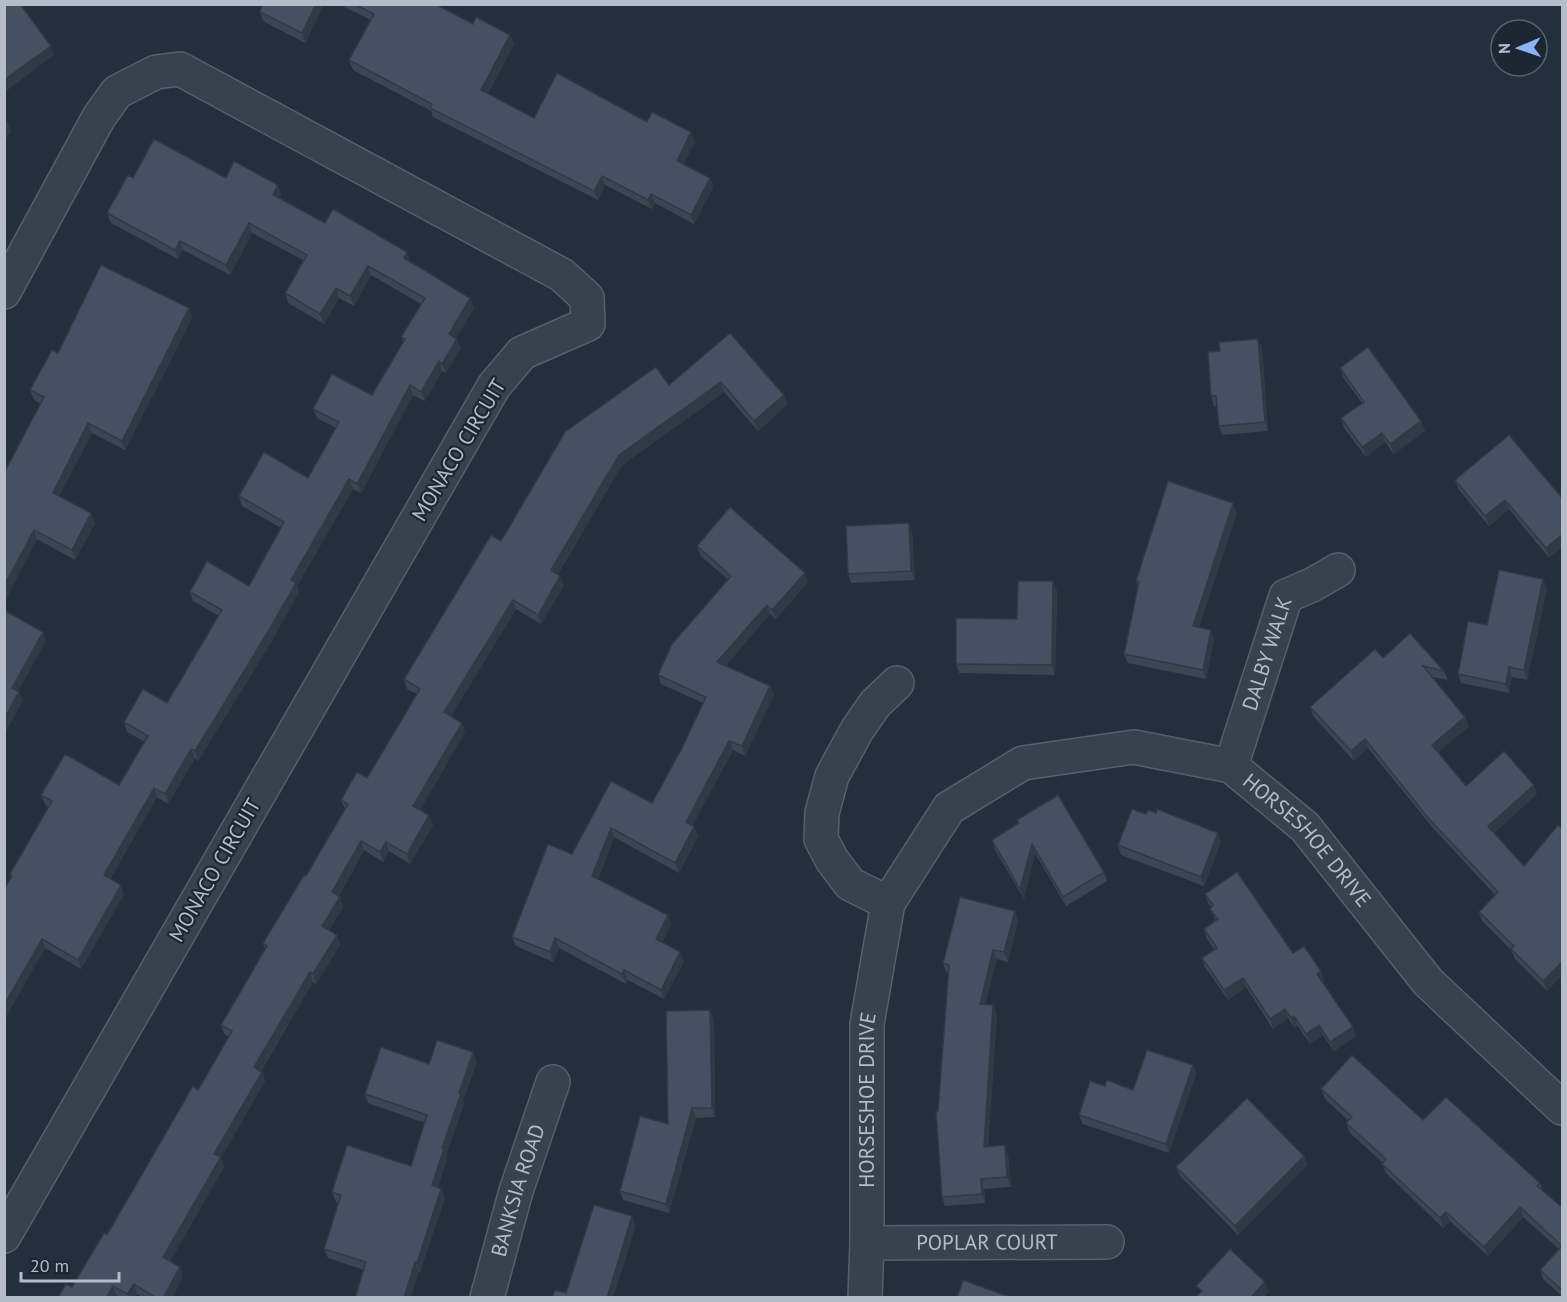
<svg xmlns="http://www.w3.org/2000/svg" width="1567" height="1302" font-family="'PT Sans',sans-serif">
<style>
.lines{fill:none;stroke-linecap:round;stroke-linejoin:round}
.minor-casing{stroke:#565f6c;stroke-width:36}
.minor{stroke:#38414e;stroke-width:33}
.wall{fill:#3b4654}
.shaded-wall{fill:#303945}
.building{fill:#455162;stroke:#303945;stroke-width:1.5}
.labels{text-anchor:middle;stroke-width:4.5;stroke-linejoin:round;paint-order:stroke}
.street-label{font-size:21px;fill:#b4bcc9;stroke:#1d2633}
</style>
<rect width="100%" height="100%" fill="#242f3e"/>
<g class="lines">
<defs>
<g id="minor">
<path d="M4,292l95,-175 18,-25 39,-20 24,-3 382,206 25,23 1,26 -66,29 -28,33 -490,850"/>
<path id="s1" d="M1231,766l55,-170 26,-11 26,-15"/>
<path d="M888,903l-38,-19 -18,-24 -11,-21 1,-26 10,-37 25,-46 18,-26 22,-21"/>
<path id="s2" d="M867,1243l240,-1"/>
<path id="s3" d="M487,1298l29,-107 37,-109"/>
<path id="s4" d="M865,1298l2,-55v-219l21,-121 61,-95 74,-45 111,-16 97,19 74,61 123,155 134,126"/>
</g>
</defs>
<!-- minor casing -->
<use href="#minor" class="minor-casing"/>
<!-- minor -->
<use href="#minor" class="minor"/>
</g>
<!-- wall -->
<g class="wall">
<path d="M324,4l-19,39 -42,-22 -3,-9z"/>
<path d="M338,4h97l38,20 37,11 4,9 -26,50 46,24 113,4 48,20 -12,22 27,14 3,9 -19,37 -39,-21 -3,6 -47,-24 -7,15 -165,-83 -2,-6 -78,-41 -4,-10 22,-40z"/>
<path d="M133,178h93l55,16 -2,4 46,25 82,29 3,10 64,46 -18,30 5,10 -15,25 -4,-2 -17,30 -12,-6 -52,98 -8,-4 -56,97 2,6 -29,52 -72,117 -3,-3 -27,46 -11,-7 -47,82 14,15 -43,75 -36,-21 -41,72v-131l7,-11 -1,-4 39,-67 -4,-3 -4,-9 78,-10 26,-43 -18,-10 -3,-10 43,-19 52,-87 -26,-15 -3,-9 59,-6 32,-58 -39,-22 -3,-10 69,-18 28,-50 -19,-10 -4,-9 59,-14 31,-52 -2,-6 20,-33 -50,-29 -17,31 -15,-8 -15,26 -36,-21 -3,-10 18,-33 -51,-27 -22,42 -47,-25 -5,9 -67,-36 -4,-10z"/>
<path d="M192,318l-67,132 -33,-17 -33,63 36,27 -20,37 -38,-21 -33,63 37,-198 -7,-4 -4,-10 28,-37z"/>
<path d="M730,333l58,71 -30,27 -34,-39 -102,73 -64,109 6,11 -23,39 -25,-15 -65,107 11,7 3,9 -45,78 13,15 -23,39 -21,-13 -6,11 -19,-12 -25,46 4,11 -14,23 8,5 3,10 -24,39 -3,-2 -52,89 1,1 3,9 -44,77 3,9 -54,94 13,16 -11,21h-29l-6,-4 -2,4h-15l-3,-2 -1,2h-58l14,-11 126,-197 31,-53 -5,-3 -3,-9 44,-76 -2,-6 43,-67 39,-66 -4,-10 26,-22 50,-84 -10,-5 -3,-10 97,-138 168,-156z"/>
<path d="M1258,339l4,10 6,82 -46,4 -3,-9 -2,-20h-3l-3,-10 9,-45z"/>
<path d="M1340,368l81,53 4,10 -31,23 -9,-12 -19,15 -22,-29 -3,-10 21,-15 -19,-26z"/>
<path d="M1455,480l108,19 -14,59 -40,-49 -20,17 -30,-36z"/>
<path d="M1237,513l-38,114 15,12 -8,40 -78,-16 -4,-9 14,-67 -2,-6z"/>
<path d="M912,532l3,48 -64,3 -3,-9z"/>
<path d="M697,546l111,36 -32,37 -6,-5 -44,51 44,21 4,9 -29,61 -12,-6 -41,76 2,1 4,9 -19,37 -65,-36 -16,42 73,46 -9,17 22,19 -20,38 -36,-19 -2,4 -67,-36 -6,14 -37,-16 -4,-9 60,-83 39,-73 41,22 30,-55 21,-45 -42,-19 -3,-9 69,-96 -27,-24z"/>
<path d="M1543,579l4,10 -20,91 -15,-3 -3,16 -48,-10 -3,-9 29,-49z"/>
<path d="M1057,591l-2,84 -96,-2 -3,-9z"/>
<path d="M1383,658l61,13 4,9 -16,-3 33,40 4,9 -31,26 28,34 71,8 -43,39 30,33 39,-37v145l-16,17 -32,-32 -4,-9 -29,-29 -3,-9 16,-17 -62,-67 -65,-80 -14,13 -41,-45 -3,-9z"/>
<path d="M1146,814l75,28 -17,44 -83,-31 -3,-10z"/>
<path d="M1017,820l87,52 3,9 -41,25 -31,-53 -11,46 -29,-49 -3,-10 27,-16z"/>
<path d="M1205,894l116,77 3,10 -1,1 33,54 -22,15 -11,-16 -13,9 -13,-19 -2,3 -7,-10 -15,11 -27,-42 -18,13 -23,-33 -3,-9 12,-9 -7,-10 -3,-10 12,-8 -6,-12 1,-2 -3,-4z"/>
<path d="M1018,920l-10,42 -11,-3 -12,45 8,1 4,9 -9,133 20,8 3,32 -27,2 1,14 -40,3 -3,-9 -4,-86 11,-138 -3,-1 -3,-9z"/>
<path d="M710,1010l4,10 1,97 -19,1 -27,95 -46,-13 -3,-9 48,-67z"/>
<path d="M477,1062l-14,38 1,3 -18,52 1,3 -9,29 3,2 4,9 -25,74 -56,-2 -36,-12 -4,-9 15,-46 -3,-1 -4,-10 79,-26 14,-43 -57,-20 -3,-9 64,-30z"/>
<path d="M1193,1065l3,9 -27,79 -86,-29 -4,-9 26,-29 28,4z"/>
<path d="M1321,1089l102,31 117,63 3,8 20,17v89l-20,-18 -3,-9 19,-21 -36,-32 -35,39 -38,-35 -7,7 -57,-55 -4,-9 1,-1 -33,-30 -4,-10 3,-2 -24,-22z"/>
<path d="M1304,1156l3,9 -69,70 -58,-59 -4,-9z"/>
</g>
<!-- shaded-wall -->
<g class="shaded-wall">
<path d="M18,4h10l-8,6z"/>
<path d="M316,4h8l-19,39 -3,-10z"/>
<path d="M510,35l4,9 -29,56 -4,-10z"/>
<path d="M51,46l3,9 -49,37 -1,-12z"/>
<path d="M7,121l4,10 -7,11v-16z"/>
<path d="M691,132l4,10 -15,28 -3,-9z"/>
<path d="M602,176l3,9 -7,15 -4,-9z"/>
<path d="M710,178l3,9 -19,37 -3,-9z"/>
<path d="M278,185l3,9 -5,10 -3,-9z"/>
<path d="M651,194l4,9 -3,6 -4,-9z"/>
<path d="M249,223l3,10 -22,42 -4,-10z"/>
<path d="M180,241l3,9 -5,9 -3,-9z"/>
<path d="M407,252l3,10 -3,6 -3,-10z"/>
<path d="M368,266l3,9 -17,31 -4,-10z"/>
<path d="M336,288l3,10 -15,26 -4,-10z"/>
<path d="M470,298l4,10 -21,35 -4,-9z"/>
<path d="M189,308l3,10 -67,132 -3,-9z"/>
<path d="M457,339l4,9 -15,25 -4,-9z"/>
<path d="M1258,339l4,10 6,82 -3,-9z"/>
<path d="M439,361l3,10 -17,30 -4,-9z"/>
<path d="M721,382l3,10 -102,73 -68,115 -3,-10 68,-115z"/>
<path d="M410,385l3,10 -52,98 -4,-9z"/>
<path d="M784,395l4,9 -30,27 -4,-10z"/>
<path d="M1421,421l4,10 -31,23 -4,-10z"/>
<path d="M88,423l4,10 -36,69 -3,-9z"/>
<path d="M1382,433l3,9 -19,15 -4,-10z"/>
<path d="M349,479l4,10 -56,97 2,6 -29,52 -72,117 -3,-10z"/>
<path d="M1505,500l4,9 -20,17 -4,-10z"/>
<path d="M1233,503l4,10 -41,123 -3,-10z"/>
<path d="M91,513l4,10 -20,37 -3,-10z"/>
<path d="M909,523l3,9 3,48 -4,-9z"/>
<path d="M34,530l3,9 -33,64v-17z"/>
<path d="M1563,534v13l-14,11 -3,-10z"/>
<path d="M805,573l3,9 -32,37 -4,-9z"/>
<path d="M560,576l4,9 -23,39 -3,-9z"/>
<path d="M1543,579l4,10 -20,91 -3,-10z"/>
<path d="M1053,581l4,10 -2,84 -3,-10z"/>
<path d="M513,600l3,9 -69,113 -3,-10z"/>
<path d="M767,605l3,9 -49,57 -4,-9z"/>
<path d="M1211,630l3,9 -8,40 -3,-9z"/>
<path d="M43,632l3,9 -31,56 -3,-9z"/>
<path d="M1509,667l3,10 -3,16 -3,-9z"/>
<path d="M770,686l4,9 -29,61 -3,-10z"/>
<path d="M19,692l4,9 -19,34v-16z"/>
<path d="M1465,717l4,9 -34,29 -3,-10z"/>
<path d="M462,723l3,9 -48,83 -4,-9z"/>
<path d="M1365,739l3,9 -14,13 -3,-10z"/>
<path d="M729,741l4,9 -44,81 -3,-9z"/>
<path d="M191,749l4,9 -27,46 -3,-10z"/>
<path d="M1534,785l3,9 -46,42 -3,-10z"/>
<path d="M154,788l3,9 -50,88 -3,-10z"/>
<path d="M429,815l4,10 -23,39 -3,-10z"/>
<path d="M694,827l4,9 -19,37 -4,-10z"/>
<path d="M611,828l3,9 -19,48 -3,-9z"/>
<path d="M1218,833l3,9 -17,44 -3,-9z"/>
<path d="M361,841l3,9 -28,52 -4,-10z"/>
<path d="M386,842l3,9 -6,11 -3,-10z"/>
<path d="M1032,844l3,9 -11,46 -4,-10z"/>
<path d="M121,885l3,9 -43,75 -3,-9z"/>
<path d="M340,897l3,10 -17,29 -4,-10z"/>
<path d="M1015,911l3,9 -10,42 -4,-10z"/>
<path d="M668,915l3,10 -12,23 -3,-9z"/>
<path d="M337,935l3,10 -24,39 -3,-10z"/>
<path d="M555,938l4,10 -6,14 -3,-10z"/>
<path d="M42,939l3,9 -41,72v-15z"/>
<path d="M993,950l4,9 -14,54 -3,-9z"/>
<path d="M680,952l4,9 -20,38 -3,-9z"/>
<path d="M1563,961v13l-16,17 -4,-10z"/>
<path d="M624,970l4,10 -2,4 -4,-10z"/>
<path d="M1321,971l3,10 -3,2 -4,-9z"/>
<path d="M310,972l3,10 -56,94 -3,-9z"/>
<path d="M1243,978l3,9 -18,13 -4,-10z"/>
<path d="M993,1005l4,9 -10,142 -3,-9z"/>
<path d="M1285,1009l3,9 -15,11 -3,-10z"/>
<path d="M710,1010l4,10 1,97 -3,-9z"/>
<path d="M1294,1016l3,9 -2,3 -4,-10z"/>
<path d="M1319,1025l4,10 -13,9 -4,-10z"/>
<path d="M1353,1027l3,9 -22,15 -4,-9z"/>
<path d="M473,1052l4,10 -14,38 1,3 -18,52 1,3 -11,37 -4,-10 10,-37 17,-55z"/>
<path d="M1193,1065l3,9 -27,79 -3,-9z"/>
<path d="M262,1072l3,9 -44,77 3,9 -57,100 -4,-10 51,-103z"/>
<path d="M692,1108l4,10 -27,95 -3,-9z"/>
<path d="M1005,1145l3,10 3,32 -4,-10z"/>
<path d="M1304,1156l3,9 -69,70 -3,-9z"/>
<path d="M981,1179l3,10 1,14 -3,-9z"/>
<path d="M441,1189l4,9 -25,74 -3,-9z"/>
<path d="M1520,1207l3,10 -35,39 -4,-9z"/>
<path d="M1446,1212l4,9 -7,7 -3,-10z"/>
<path d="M632,1216l4,10 -23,72h-6z"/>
<path d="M415,1262l4,10 -8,26h-7z"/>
<path d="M180,1267l3,10 -11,21h-9z"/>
<path d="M1265,1282l4,10 -6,6h-13z"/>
<path d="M134,1284l3,10 -2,4h-6l-2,-4z"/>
<path d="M113,1286l4,10 -1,2h-10z"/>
</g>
<!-- building -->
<g class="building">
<path d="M4,4h16l31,42 -47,34z"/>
<path d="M263,4h53l-14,29 -42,-21z"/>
<path d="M354,4h81l38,20 3,-7 34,18 -29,55 53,28 23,-45 90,49 5,-10 39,20 -14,29 33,17 -19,37 -40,-21 -3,6 -46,-24 -8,15 -164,-83 2,-4 -83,-44 25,-46z"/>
<path d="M154,139l72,39 8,-17 44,24 -5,10 52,28 8,-14 74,43 -3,6 66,40 -21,36 8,5 -15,25 -3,-3 -18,31 -11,-7 -53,99 -8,-5 -58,101 5,3 -30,52 -71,116 -4,-2 -26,45 -11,-6 -50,87 17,10 -43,75 -36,-21 -38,66v-116l8,-13 -2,-2 42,-73 -11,-6 24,-41 54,31 29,-49 -24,-14 19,-33 24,14 55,-93 -32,-18 17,-31 42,25 35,-64 -45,-26 25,-44 44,26 31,-56 -26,-13 19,-35 40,21 33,-56 -4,-2 24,-39 -57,-32 -18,30 -14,-8 -16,26 -35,-21 22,-38 -58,-32 -23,42 -46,-24 -5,9 -68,-37 21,-38 5,3z"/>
<path d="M101,265l88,43 -67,133 -34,-18 -35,70 38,20 -19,37 -38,-20 -30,56v-113l40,-76 -14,-7 22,-40 6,3z"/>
<path d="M730,333l54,62 -30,26 -33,-39 -102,73 -68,115 9,6 -22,39 -25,-15 -69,112 18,11 -49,83 16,9 -22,39 -21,-12 -6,10 -19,-11 -29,51 8,5 -18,29 15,9 -24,39 -3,-2 -56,95 8,5 -48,82 7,3 -58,100 17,10 -17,31h-7l-22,-14 -7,10 -14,-8 -7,12h-48l8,-14 6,3 32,-54 3,2 86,-149 5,4 34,-59 -11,-6 46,-79 -4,-3 41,-68 2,1 42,-72 -7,-4 16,-28 10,6 53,-89 -16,-10 87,-144 10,6 64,-109 91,-65 13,18z"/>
<path d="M1258,339l7,83 -46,4 -3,-30h-5l-3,-44 12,-1 -1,-9z"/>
<path d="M1368,347l53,74 -31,23 -8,-11 -20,14 -21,-29 23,-16 -24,-34z"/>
<path d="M1509,435l54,64v35l-17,14 -41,-48 -20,16 -30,-36z"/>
<path d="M1168,481l65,22 -40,123 18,4 -8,40 -79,-16 15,-72 -3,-1z"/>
<path d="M730,507l75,66 -33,37 -5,-5 -50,57 53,24 -28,60 -13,-5 -43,81 8,5 -19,36 -64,-35 -19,48 76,39 -12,24 24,13 -19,38 -37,-20 -2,4 -67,-36 -5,14 -38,-15 36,-93 24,10 39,-73 41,22 30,-55 24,-51 -48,-22 14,-31 59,-68 -34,-30z"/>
<path d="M909,523l2,48 -63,3 -2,-48z"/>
<path d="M1499,570l44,9 -19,91 -15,-3 -3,17 -48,-10 10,-53 19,4z"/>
<path d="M1018,581h35l-1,84 -96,-1v-46l61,1z"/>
<path d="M4,610l39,22 -31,56 7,4 -15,27z"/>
<path d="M1410,633l34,38 -21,-5 42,51 -33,28 34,41 38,-35 30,34 -46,41 36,40 34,-41 5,4v132l-20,20 -32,-32 3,-3 -35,-34 19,-20 -69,-73 -64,-80 -14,12 -41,-44 65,-58 8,9z"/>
<path d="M1058,795l46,77 -41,25 -31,-53 -12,45 -28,-49 27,-17 -2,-3z"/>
<path d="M1132,809l14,5 2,-4 8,3 1,-4 61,24 -17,44 -83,-32z"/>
<path d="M1237,872l56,81 11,-7 17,25 -4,3 36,53 -23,15 -11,-17 -13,9 -12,-18 -3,2 -6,-9 -15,10 -27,-41 -19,12 -22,-32 15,-10 -13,-19 14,-10 -8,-10 3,-4 -8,-11z"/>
<path d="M960,897l55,14 -11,41 -11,-2 -13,54 13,1 -9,142 21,-2 2,32 -26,2 1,15 -40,3 -6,-86h2l11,-146 -6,-2z"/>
<path d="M710,1010l2,98h-20l-26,96 -46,-13 20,-75 28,8 -2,-113z"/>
<path d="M437,1040l36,12 -14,41h2l-19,55 2,1 -12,36 9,4 -24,74 -2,-1 -11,36h-49l11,-36 -42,-13 17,-54 -9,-3 15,-47 64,21 16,-51 -62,-21 16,-47 48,17z"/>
<path d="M1147,1050l46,15 -27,79 -87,-29 11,-34 15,5 2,-6 26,10z"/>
<path d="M1352,1055l71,65 23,-23 94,86 -3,3 26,22v83l-23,-21 22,-24 -42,-39 -36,40 -38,-35 -6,6 -58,-54 4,-5 -40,-36 6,-6 -31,-28z"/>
<path d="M1247,1098l57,58 -69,70 -59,-59z"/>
<path d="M594,1205l38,11 -25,82h-55l3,-8 11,3z"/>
<path d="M1230,1249l35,33 -15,16h-55l7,-7 -6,-5z"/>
<path d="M963,1280l50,18h-56z"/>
</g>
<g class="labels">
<!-- street labels -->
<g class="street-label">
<text transform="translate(459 450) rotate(-59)" y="7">MONACO CIRCUIT</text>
<text dy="7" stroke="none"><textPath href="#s1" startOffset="118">DALBY WALK</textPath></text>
<text dy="7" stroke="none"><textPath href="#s4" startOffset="914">HORSESHOE DRIVE</textPath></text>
<text transform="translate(215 870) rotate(-60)" y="7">MONACO CIRCUIT</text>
<text dy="7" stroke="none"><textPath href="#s4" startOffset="198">HORSESHOE DRIVE</textPath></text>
<text dy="7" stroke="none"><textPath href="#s3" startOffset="112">BANKSIA ROAD</textPath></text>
<text dy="7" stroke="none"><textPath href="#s2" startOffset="120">POPLAR COURT</textPath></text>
</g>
</g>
<!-- border -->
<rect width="1567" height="1302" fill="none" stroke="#b4bcc9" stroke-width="12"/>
<!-- north arrow -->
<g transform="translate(1519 48) rotate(268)"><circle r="28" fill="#1d2633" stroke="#59626f" stroke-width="1.5"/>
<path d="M0-4.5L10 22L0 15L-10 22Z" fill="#8ab4f8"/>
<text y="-9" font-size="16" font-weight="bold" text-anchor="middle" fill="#b4bcc9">N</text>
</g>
<!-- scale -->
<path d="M21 1272v9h98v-9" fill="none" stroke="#b4bcc9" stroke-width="3"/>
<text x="30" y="1272" font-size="18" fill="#b4bcc9" stroke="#1d2633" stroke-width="4.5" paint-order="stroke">20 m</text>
</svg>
